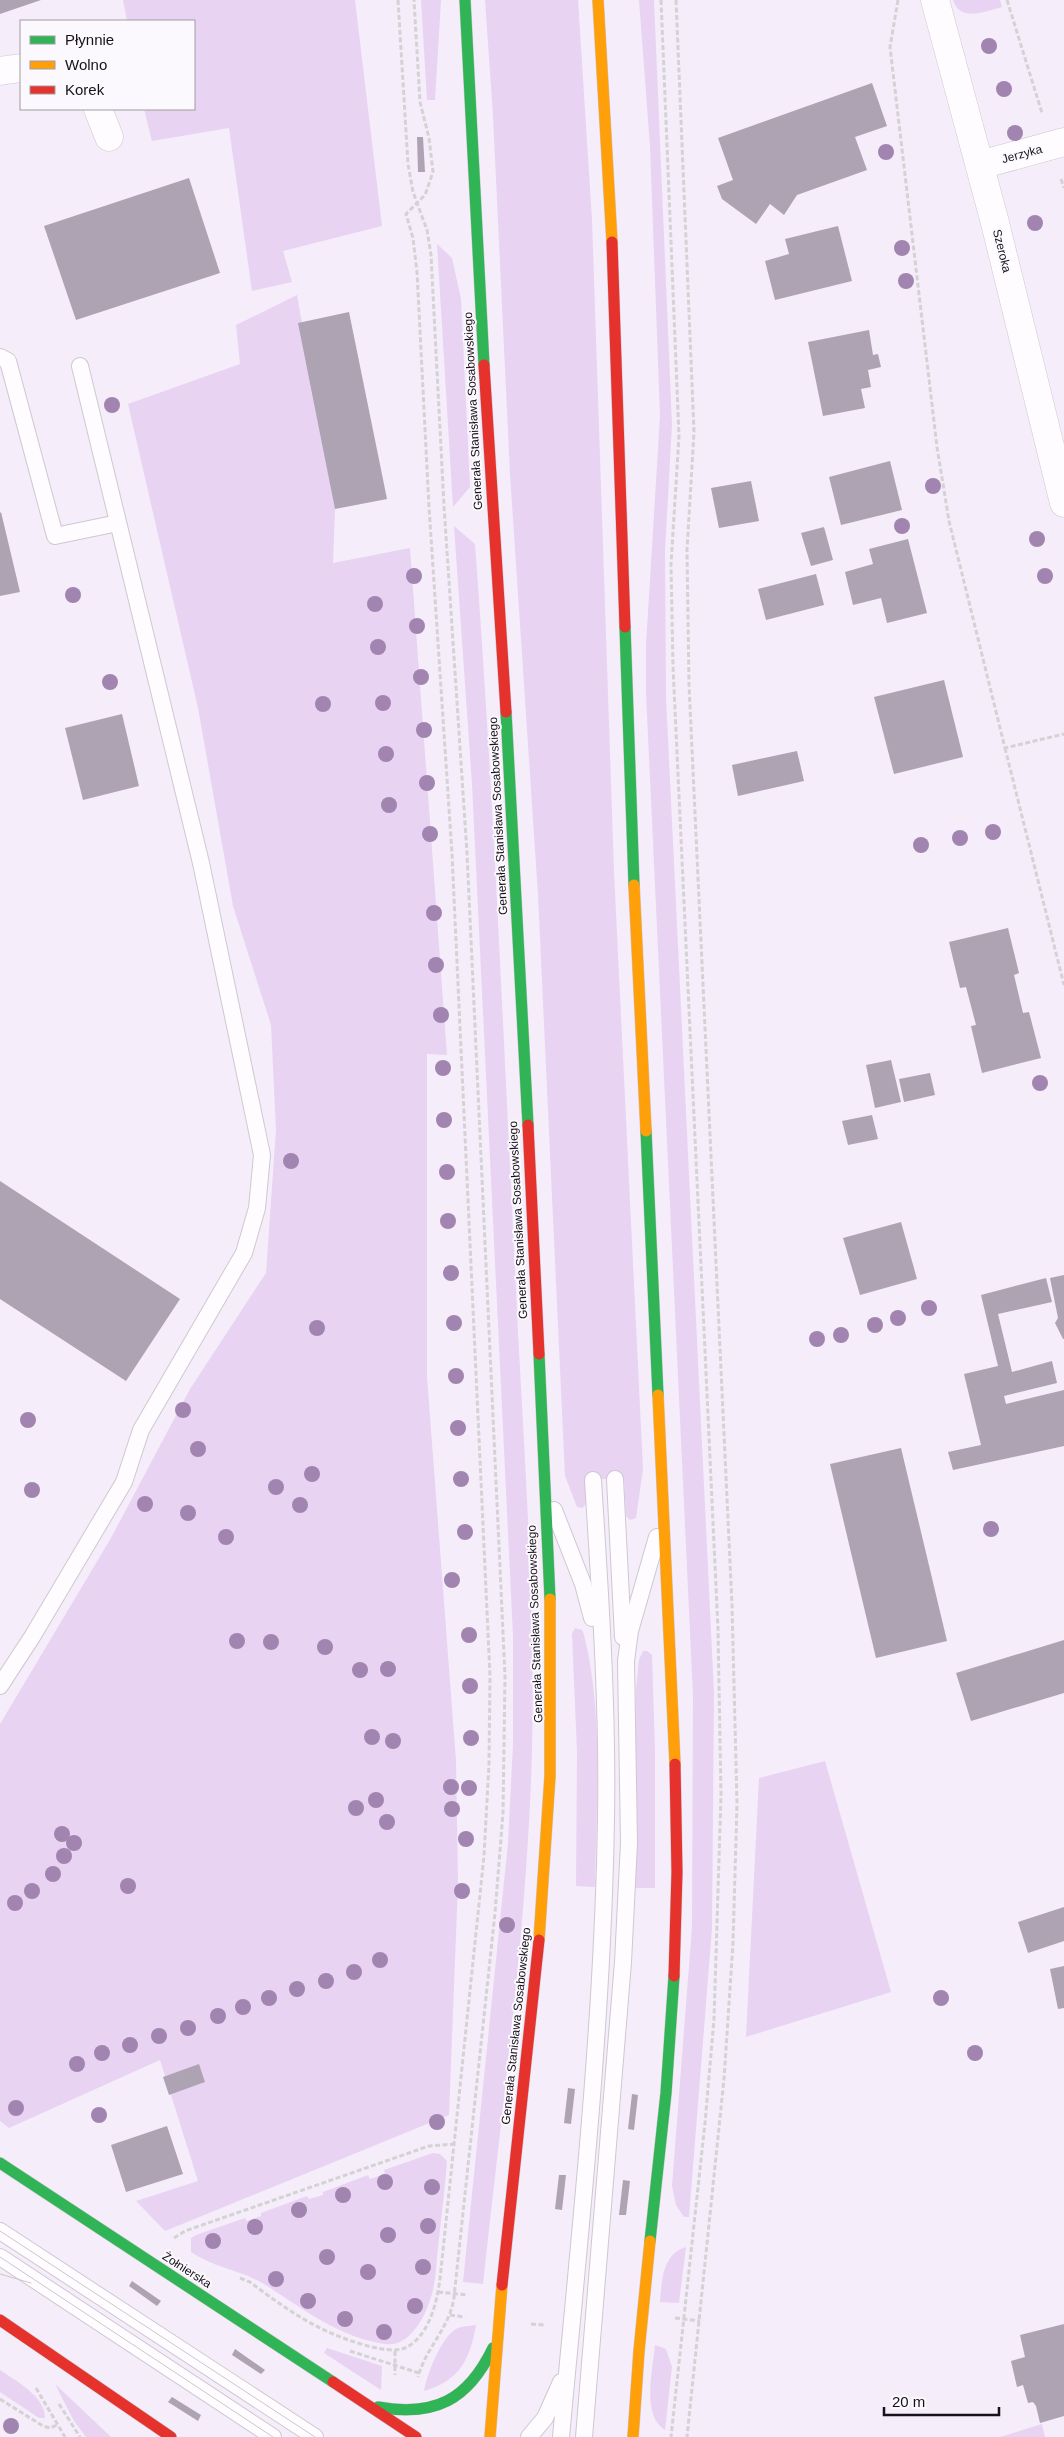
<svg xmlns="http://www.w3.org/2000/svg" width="1064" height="2437" font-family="Helvetica,sans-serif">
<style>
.green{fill:#e8d3f3}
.building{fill:#ada3b3}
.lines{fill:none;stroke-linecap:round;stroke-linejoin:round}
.lane-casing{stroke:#cec8d1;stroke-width:18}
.street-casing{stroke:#cec8d1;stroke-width:29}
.fast-casing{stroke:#cec8d1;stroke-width:12}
.slow-casing{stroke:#cec8d1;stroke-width:12}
.jam-casing{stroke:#cec8d1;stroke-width:12}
.path{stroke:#d5d2d6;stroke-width:3;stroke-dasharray:5 2.5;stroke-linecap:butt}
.lane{stroke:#fefcfe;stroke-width:16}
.street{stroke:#fefcfe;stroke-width:28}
.fast{stroke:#30b455;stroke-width:11}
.slow{stroke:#ff9f0a;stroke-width:11}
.jam{stroke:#e5322d;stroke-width:11}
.tram{stroke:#cac8ca;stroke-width:1}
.tree{fill:#a184af}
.labels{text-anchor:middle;stroke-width:4;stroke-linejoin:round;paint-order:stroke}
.street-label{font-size:12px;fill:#171119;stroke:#fcf9fe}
</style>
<rect width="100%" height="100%" fill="#f5edf9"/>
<!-- green -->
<g class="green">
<path d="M123,0h232l27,226 -99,25 9,31 -40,9 -23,-163 -77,13 -8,-32h50v-88h-67z"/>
<path d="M421,0h20l-6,100h-8z"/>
<path d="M485,0h93l14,220 22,652 29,597 -7,49 -6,2 -4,-4 -2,-38 -39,2 1,23 -3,5 -6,-1 -12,-31 -27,-581 -28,-421 -17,-358z"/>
<path d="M639,0h15l18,425 -7,126 1,146 48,996 -2,235 -23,289h-5l-8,-12 -4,-19 20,-259 1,-231 -47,-1003v-48l14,-229 -10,-270z"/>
<path d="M953,0h47l2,7c-16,4 -42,16 -49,-7z"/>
<path d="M437,244l15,14 9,41 9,188 -17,20z"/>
<path d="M297,295l38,214 -2,54 77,-15 37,507 -20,-1v323l29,384 2,122 -9,232 -284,116 -29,-30 62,-20 -38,-121 -151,68 -9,-7v-397l111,-186 79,-149 76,-116 10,-143 -5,-105 -38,-119 -35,-198 -70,-304 112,-40 -4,-39z"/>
<path d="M454,526l21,18c18,242 28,484 40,726 7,160 21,321 17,482 -5,177 -30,355 -49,532l-20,-2 45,-439 5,-98v-109l-41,-852z"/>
<path d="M575,1628l7,2 2,5c20,79 12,171 11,252l-19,-1 1,-134 -5,-118z"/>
<path d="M643,1651h4l5,4 3,96v137h-20l1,-199 3,-29z"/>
<path d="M825,1761l66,231 -145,45 13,-259z"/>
<path d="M433,2153l7,1 7,7c-2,29 -6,58 -9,87 -2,17 -2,36 -8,52 -6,19 -22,48 -45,44 -47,-7 -83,-36 -121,-60 -23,-14 -50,-16 -73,-32v-14l5,-3 49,-17 2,3 14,-5v-3l46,-17 2,3 14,-4v-3l45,-17 2,4 15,-5 -1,-4z"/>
<path d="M686,2247l-7,56 -19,-1c2,-21 2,-48 26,-55z"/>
<path d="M476,2325c-6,35 -17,56 -52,66 3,-17 17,-53 32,-62 5,-3 14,-3 20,-4z"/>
<path d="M655,2345l11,4 6,18 -7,63c-24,-15 -12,-61 -10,-85z"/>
<path d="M327,2348l55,18 -1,24 -57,-37z"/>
<path d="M0,2370c16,11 45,26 45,48h-6l-39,-26z"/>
<path d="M55,2384l56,53h-25l-12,-16z"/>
<path d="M1042,2424l3,13h-45z"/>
</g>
<!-- building -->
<g class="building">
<path d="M0,0h41l-41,14z"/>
<path d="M872,83l15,43 -32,11 12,33 -70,25 -13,20 -14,-11 -14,20 -34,-25 -5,-13 16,-6 -15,-42z"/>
<path d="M417,137h6l2,35h-7z"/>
<path d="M189,178l31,95 -144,47 -32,-94z"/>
<path d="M838,226l14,55 -77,19 -10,-39 24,-7 -4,-15z"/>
<path d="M349,312l38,187 -52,10 -37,-186z"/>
<path d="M869,330l4,25 5,-1 3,13 -13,3 3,17 -10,2 4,19 -42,8 -15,-74z"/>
<path d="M890,461l12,49 -61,15 -12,-48z"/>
<path d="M751,481l8,40 -40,7 -8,-40z"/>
<path d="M1,512l19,80 -20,4v-83z"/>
<path d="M824,527l9,33 -22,6 -10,-33z"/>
<path d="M908,539l19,74 -40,10 -6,-25 -28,7 -8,-33 28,-8 -4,-15z"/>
<path d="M816,574l8,31 -58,15 -8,-31z"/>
<path d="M944,680l19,77 -69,17 -20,-77z"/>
<path d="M122,714l17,72 -56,14 -18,-72z"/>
<path d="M797,751l7,30 -66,15 -6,-31z"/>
<path d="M1008,928l11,45 -5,2 9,38 6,-1 12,46 -59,15 -11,-47 5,-1 -10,-38 -6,1 -11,-46z"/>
<path d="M891,1060l10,42 -26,6 -9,-43z"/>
<path d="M930,1073l5,22 -31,7 -5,-23z"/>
<path d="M872,1115l6,24 -30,6 -6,-24z"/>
<path d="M0,1181l180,118 -54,82 -126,-82z"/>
<path d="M901,1222l16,57 -57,16 -17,-57z"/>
<path d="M1064,1275v64h-1l-8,-16 3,-5 -8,-40z"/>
<path d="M1046,1278l6,24 -54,12 14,58 40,-11 5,22 -53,13 2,8 58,-14v56l-111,24 -5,-18 33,-7 -17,-71 34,-8 -17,-71z"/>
<path d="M901,1448l46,193 -71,17 -46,-194z"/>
<path d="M1064,1640v53l-93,28 -15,-48z"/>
<path d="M1064,1907v34l-36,12 -10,-31z"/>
<path d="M1064,1966v42l-6,1 -8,-40z"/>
<path d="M199,2064l6,18 -36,13 -6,-18z"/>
<path d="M568,2088l7,1 -4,35 -7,-1z"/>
<path d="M632,2094l6,1 -4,35 -6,-1z"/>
<path d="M167,2126l16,48 -57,18 -15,-47z"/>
<path d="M559,2175h7l-4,35 -7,-1z"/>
<path d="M623,2180l7,1 -4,34h-7z"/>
<path d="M132,2281l29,20 -4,5 -28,-20z"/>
<path d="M1064,2324v92l-24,7 -4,-17 -3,-4 -5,1 -5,-18 -6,2 -6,-26 14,-4 -5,-22z"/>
<path d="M235,2349l30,21 -4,4 -29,-19z"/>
<path d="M172,2397l29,18 -3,6 -30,-19z"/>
</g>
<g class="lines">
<defs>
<g id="lane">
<path d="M0,357l8,4 47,175 63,-13"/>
<path d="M615,1479l8,158"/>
<path d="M554,1510l29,74 9,34"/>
<path d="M0,1686l32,-49 92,-155 17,-52 103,-177 13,-45 5,-53 -61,-292 -121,-497"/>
<path d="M0,2231l315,206"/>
<path d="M0,2257l273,180"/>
<path d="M529,2437l16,-19 16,-36"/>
<path d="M561,2437c19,-206 42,-413 45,-620 2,-112 -6,-225 -13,-337"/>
<path d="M584,2437l39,-475 6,-119 -3,-182 4,-30 27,-94"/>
</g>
<g id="street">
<path d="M935,0l59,219 70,284"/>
<path d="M0,71l21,-3"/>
<path d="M98,109l11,28"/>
<path d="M980,165l84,-23"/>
</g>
<g id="fast">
<path d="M465,0l19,365"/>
<path d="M625,627l9,258"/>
<path d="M506,712l22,413"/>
<path d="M646,1131l12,264"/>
<path d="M539,1354l11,245"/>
<path d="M0,2163l333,219"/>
<path d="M650,2241l16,-148 8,-117"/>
<path d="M378,2407c57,10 90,-7 115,-59"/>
</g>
<g id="slow">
<path d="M598,0l14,242"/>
<path d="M634,885l12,246"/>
<path d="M658,1395l17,369"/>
<path d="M539,1940l11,-164v-177"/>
<path d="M490,2437l12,-152"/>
<path d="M633,2437l6,-86 11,-110"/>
</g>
<g id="jam">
<path d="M612,242l13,385"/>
<path d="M484,365l22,347"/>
<path d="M528,1125l11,229"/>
<path d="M674,1976l3,-104 -2,-108"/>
<path d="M502,2285l37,-345"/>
<path d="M0,2320l171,117"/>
<path d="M333,2382l83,55"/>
</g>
</defs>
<!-- lane casing -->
<use href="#lane" class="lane-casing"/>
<!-- street casing -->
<use href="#street" class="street-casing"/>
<!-- fast casing -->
<use href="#fast" class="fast-casing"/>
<!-- slow casing -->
<use href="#slow" class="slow-casing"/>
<!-- jam casing -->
<use href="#jam" class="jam-casing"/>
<!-- path -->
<g class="path">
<path d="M398,0l10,164 5,28 14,38 4,25 13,251 23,347 38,823 -2,137 -8,100 -41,384c-4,31 -28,50 -36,80"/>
<path d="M661,0l18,436 -8,128 2,103 45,962 3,166 -7,224 -9,104 -34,314"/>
<path d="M676,0l18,432 -7,118 2,135 43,920 5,199 -4,139 -9,136 -37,358"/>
<path d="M898,0l-8,47 47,400 12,74 56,227 59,-14"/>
<path d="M1007,0l35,113"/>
<path d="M1061,179l3,9"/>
<path d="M1005,748l59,237"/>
<path d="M174,2238l11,-7 244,-85 26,-2"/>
<path d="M240,2278l10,4c21,16 46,34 70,46 18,9 66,28 85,20 24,-11 32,-46 35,-69l44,-423 5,-92 1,-88 -38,-822 -23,-347 -12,-235 -4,-34 -7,-24 19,-19 8,-23 -4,-34 -9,-36 -6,-102"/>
<path d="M438,2292l30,3"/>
<path d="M450,2315l15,2"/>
<path d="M675,2318l25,3"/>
<path d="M531,2324l13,1"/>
<path d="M350,2351l69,22"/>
<path d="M395,2351v24"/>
<path d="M36,2388l29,49"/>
<path d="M0,2399l43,27 7,2 7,-3"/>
<path d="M59,2404l21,33"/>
</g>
<!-- lane -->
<use href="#lane" class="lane"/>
<!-- street -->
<use href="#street" class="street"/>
<!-- fast -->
<use href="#fast" class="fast"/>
<!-- slow -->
<use href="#slow" class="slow"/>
<!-- jam -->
<use href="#jam" class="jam"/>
<!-- tram -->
<g class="tram">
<path d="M0,2231l315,206"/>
<path d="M0,2257l273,180"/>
<path d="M0,2274l31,9"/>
</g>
</g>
<!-- trees -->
<g class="tree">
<circle cx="989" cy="46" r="8"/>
<circle cx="1004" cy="89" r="8"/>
<circle cx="1015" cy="133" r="8"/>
<circle cx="886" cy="152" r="8"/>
<circle cx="1035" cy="223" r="8"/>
<circle cx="902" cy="248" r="8"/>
<circle cx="906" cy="281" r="8"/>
<circle cx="112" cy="405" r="8"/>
<circle cx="933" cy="486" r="8"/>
<circle cx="902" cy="526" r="8"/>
<circle cx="1037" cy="539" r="8"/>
<circle cx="414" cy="576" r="8"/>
<circle cx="1045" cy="576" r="8"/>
<circle cx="73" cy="595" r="8"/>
<circle cx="375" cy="604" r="8"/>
<circle cx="417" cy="626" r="8"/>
<circle cx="378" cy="647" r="8"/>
<circle cx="421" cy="677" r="8"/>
<circle cx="110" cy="682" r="8"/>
<circle cx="383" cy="703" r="8"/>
<circle cx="323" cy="704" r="8"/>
<circle cx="424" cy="730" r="8"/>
<circle cx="386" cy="754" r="8"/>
<circle cx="427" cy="783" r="8"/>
<circle cx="389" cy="805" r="8"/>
<circle cx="993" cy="832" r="8"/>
<circle cx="430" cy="834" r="8"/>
<circle cx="960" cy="838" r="8"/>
<circle cx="921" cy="845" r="8"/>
<circle cx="434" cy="913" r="8"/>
<circle cx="436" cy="965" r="8"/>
<circle cx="441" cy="1015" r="8"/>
<circle cx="443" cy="1068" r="8"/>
<circle cx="1040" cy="1083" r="8"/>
<circle cx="444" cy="1120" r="8"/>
<circle cx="291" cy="1161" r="8"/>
<circle cx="447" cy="1172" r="8"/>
<circle cx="448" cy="1221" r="8"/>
<circle cx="451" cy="1273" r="8"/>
<circle cx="929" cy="1308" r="8"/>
<circle cx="898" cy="1318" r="8"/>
<circle cx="454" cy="1323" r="8"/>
<circle cx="875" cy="1325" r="8"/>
<circle cx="317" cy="1328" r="8"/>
<circle cx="841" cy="1335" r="8"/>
<circle cx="817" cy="1339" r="8"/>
<circle cx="456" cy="1376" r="8"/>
<circle cx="183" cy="1410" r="8"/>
<circle cx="28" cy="1420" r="8"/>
<circle cx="458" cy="1428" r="8"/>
<circle cx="198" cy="1449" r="8"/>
<circle cx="312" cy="1474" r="8"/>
<circle cx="461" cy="1479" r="8"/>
<circle cx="276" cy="1487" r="8"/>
<circle cx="32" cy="1490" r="8"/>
<circle cx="145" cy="1504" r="8"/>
<circle cx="300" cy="1505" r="8"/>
<circle cx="188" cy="1513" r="8"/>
<circle cx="991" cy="1529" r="8"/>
<circle cx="465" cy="1532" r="8"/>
<circle cx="226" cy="1537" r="8"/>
<circle cx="452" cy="1580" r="8"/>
<circle cx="469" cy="1635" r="8"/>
<circle cx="237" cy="1641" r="8"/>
<circle cx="271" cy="1642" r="8"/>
<circle cx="325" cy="1647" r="8"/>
<circle cx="388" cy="1669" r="8"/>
<circle cx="360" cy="1670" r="8"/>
<circle cx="470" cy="1686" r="8"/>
<circle cx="372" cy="1737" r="8"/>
<circle cx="471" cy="1738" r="8"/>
<circle cx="393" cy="1741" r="8"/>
<circle cx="451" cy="1787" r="8"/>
<circle cx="469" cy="1788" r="8"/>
<circle cx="376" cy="1800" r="8"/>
<circle cx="356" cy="1808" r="8"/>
<circle cx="452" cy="1809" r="8"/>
<circle cx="387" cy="1822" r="8"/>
<circle cx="62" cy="1834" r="8"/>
<circle cx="466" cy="1839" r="8"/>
<circle cx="74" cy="1843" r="8"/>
<circle cx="64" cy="1856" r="8"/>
<circle cx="53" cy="1874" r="8"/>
<circle cx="128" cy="1886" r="8"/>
<circle cx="32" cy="1891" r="8"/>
<circle cx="462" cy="1891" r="8"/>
<circle cx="15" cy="1903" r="8"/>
<circle cx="507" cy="1925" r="8"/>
<circle cx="380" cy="1960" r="8"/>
<circle cx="354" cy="1972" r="8"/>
<circle cx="326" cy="1981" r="8"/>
<circle cx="297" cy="1989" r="8"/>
<circle cx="269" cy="1998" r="8"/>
<circle cx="941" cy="1998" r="8"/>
<circle cx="243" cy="2007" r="8"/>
<circle cx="218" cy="2016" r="8"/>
<circle cx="188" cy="2028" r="8"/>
<circle cx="159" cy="2036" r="8"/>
<circle cx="130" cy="2045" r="8"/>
<circle cx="102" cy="2053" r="8"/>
<circle cx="975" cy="2053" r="8"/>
<circle cx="77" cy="2064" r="8"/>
<circle cx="16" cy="2108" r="8"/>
<circle cx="99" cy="2115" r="8"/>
<circle cx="437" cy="2122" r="8"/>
<circle cx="385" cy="2182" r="8"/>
<circle cx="432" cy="2187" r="8"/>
<circle cx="343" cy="2195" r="8"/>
<circle cx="299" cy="2210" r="8"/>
<circle cx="428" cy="2226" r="8"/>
<circle cx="255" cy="2227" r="8"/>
<circle cx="388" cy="2235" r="8"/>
<circle cx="213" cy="2241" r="8"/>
<circle cx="327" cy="2257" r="8"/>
<circle cx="423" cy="2267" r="8"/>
<circle cx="368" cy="2272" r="8"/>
<circle cx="276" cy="2279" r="8"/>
<circle cx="308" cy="2301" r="8"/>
<circle cx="415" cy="2306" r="8"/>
<circle cx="345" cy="2319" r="8"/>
<circle cx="384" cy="2332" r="8"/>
<circle cx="11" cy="2426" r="8"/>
</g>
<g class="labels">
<!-- street labels -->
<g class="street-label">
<text transform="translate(1022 154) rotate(-15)" y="4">Jerzyka</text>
<text transform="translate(1002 251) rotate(76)" y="4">Szeroka</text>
<text transform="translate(473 411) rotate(-93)" y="4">Generała Stanisława Sosabowskiego</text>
<text transform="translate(498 816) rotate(-93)" y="4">Generała Stanisława Sosabowskiego</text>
<text transform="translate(518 1220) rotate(-93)" y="4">Generała Stanisława Sosabowskiego</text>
<text transform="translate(535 1624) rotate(-92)" y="4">Generała Stanisława Sosabowskiego</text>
<text transform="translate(516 2026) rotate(-84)" y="4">Generała Stanisława Sosabowskiego</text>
<text transform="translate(187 2270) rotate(33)" y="4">Żołnierska</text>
</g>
</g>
<!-- legend -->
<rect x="20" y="20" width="175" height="90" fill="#fcf9fe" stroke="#a09ca2"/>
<rect x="30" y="36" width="25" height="8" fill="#30b455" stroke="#a09ca2"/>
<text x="65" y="45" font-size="15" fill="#171119">Płynnie</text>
<rect x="30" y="61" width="25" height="8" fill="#ff9f0a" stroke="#a09ca2"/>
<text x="65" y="70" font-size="15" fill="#171119">Wolno</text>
<rect x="30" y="86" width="25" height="8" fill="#e5322d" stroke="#a09ca2"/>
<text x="65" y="95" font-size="15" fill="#171119">Korek</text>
<!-- scale -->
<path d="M884 2407v8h115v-8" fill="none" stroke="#171119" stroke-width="2.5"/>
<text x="892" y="2407" font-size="15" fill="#171119" stroke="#fcf9fe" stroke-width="4" paint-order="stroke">20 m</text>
</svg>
